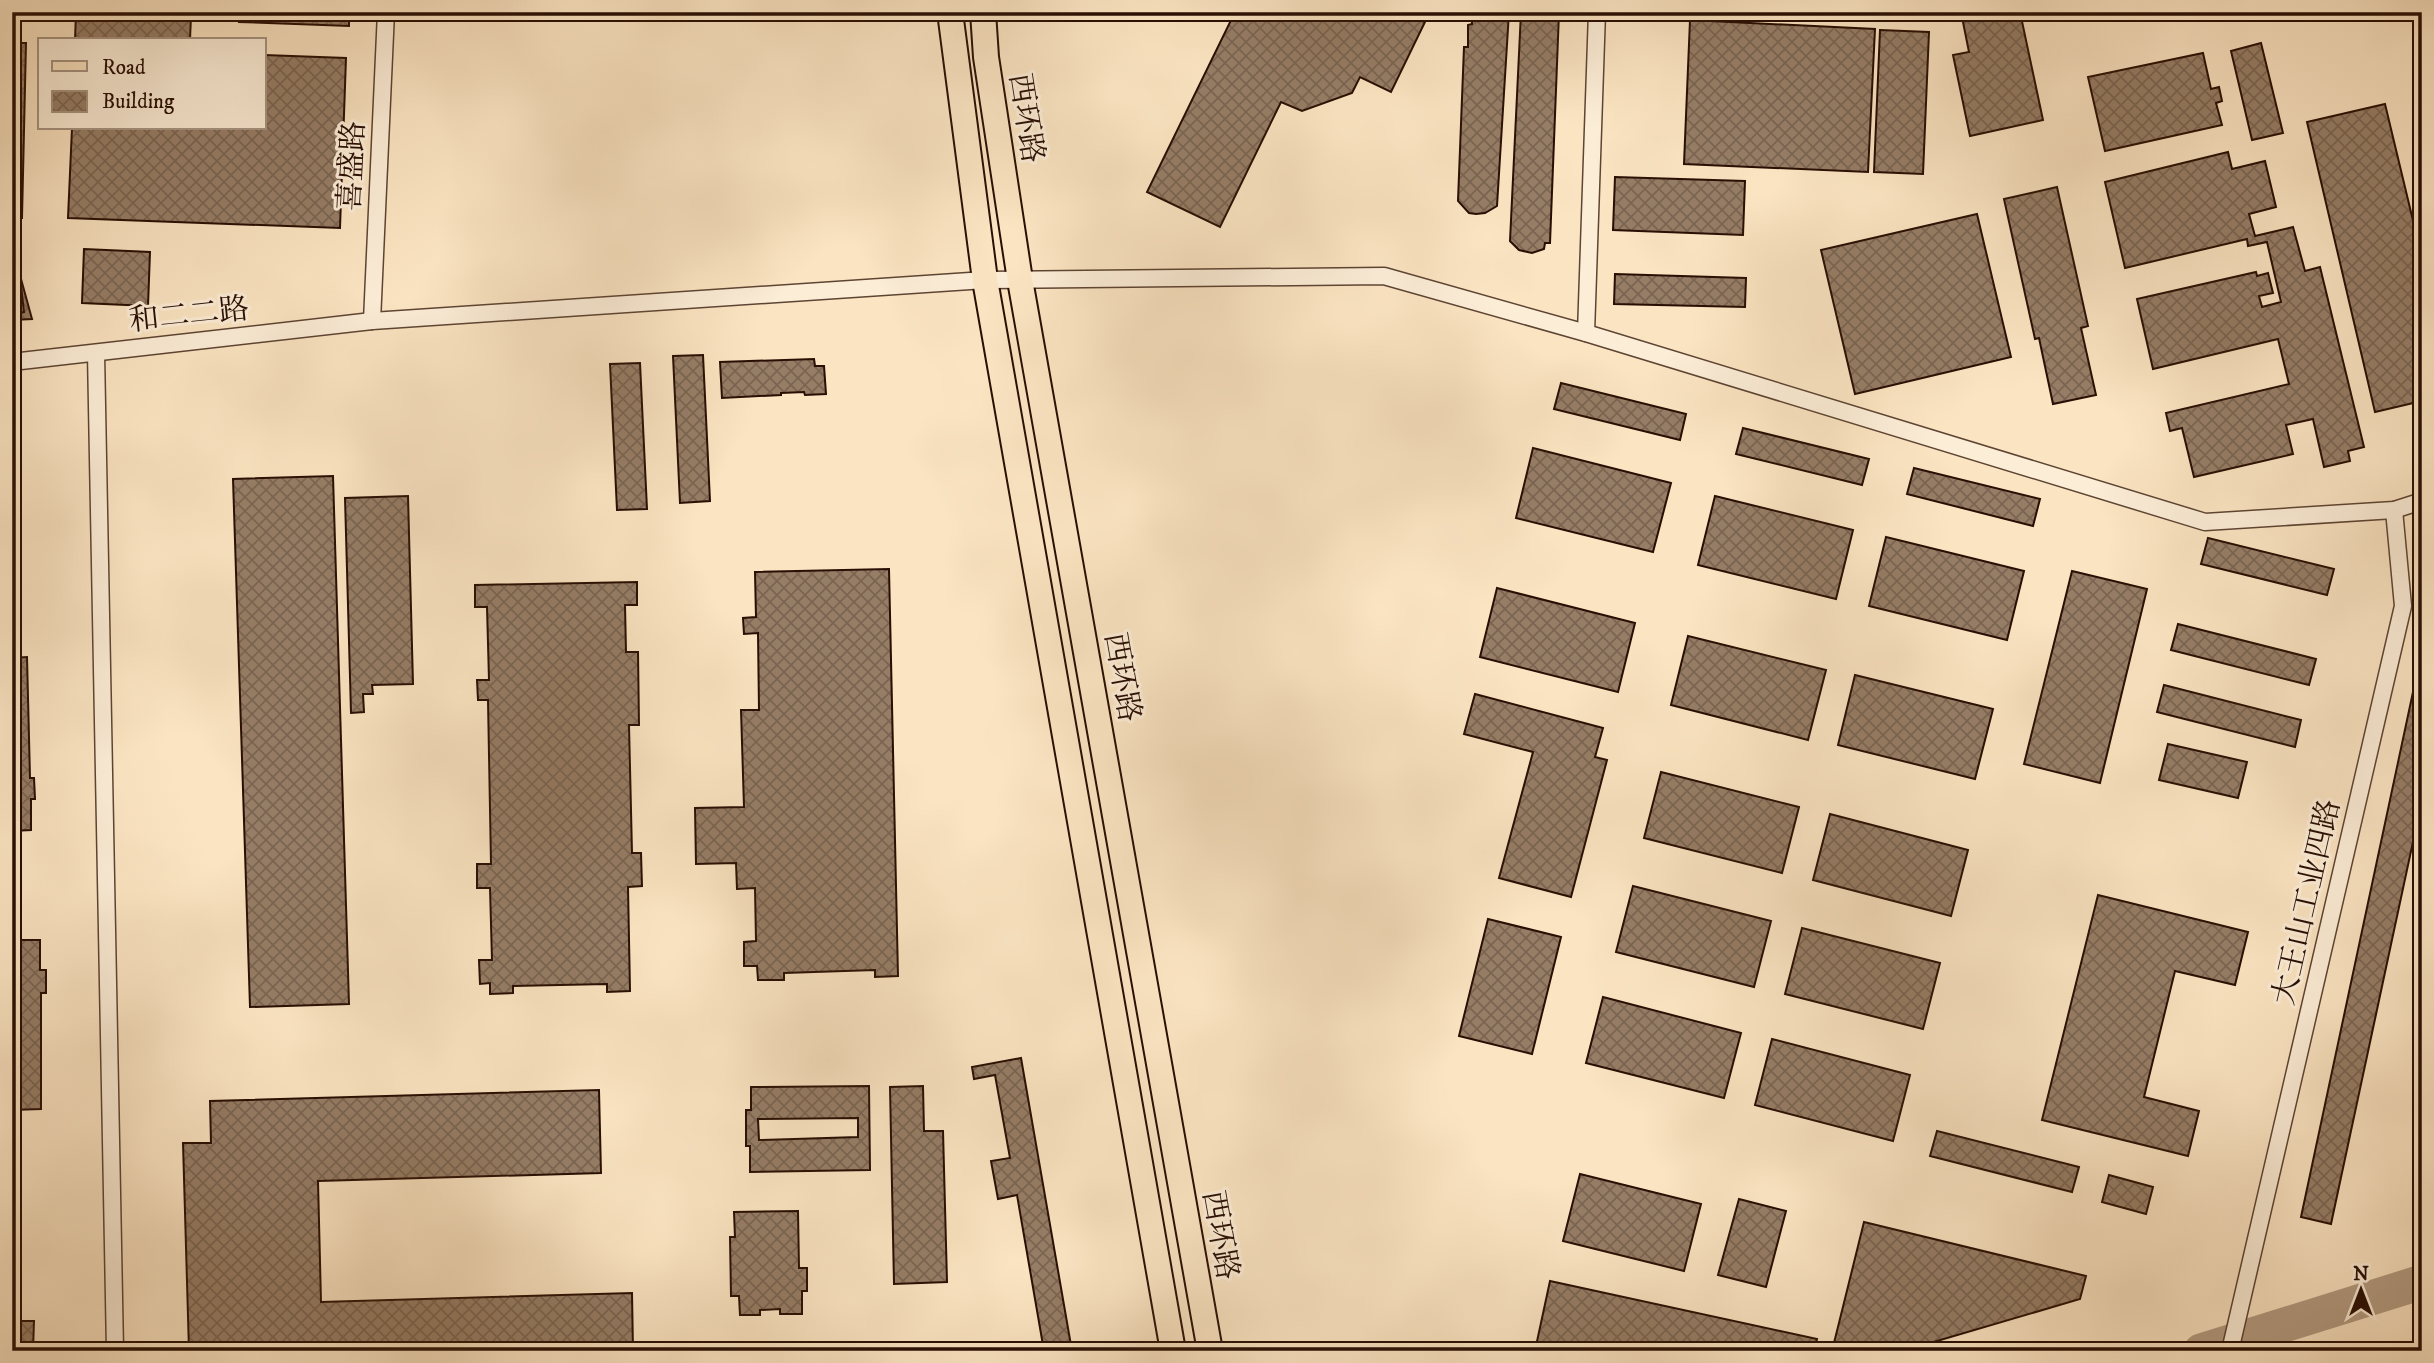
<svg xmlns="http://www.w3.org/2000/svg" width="2434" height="1363" font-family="'IM FELL DW Pica','Noto Serif SC',serif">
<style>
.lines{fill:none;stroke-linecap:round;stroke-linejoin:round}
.river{stroke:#b39b81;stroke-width:35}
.building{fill:url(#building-cross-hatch);stroke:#280e03;stroke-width:2;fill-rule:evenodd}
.minor-casing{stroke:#5d4433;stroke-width:19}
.primary-casing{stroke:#280e03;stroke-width:28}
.minor{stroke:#fcedd7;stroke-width:16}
.primary{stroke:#fbe4c2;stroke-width:24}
.labels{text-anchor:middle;stroke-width:6;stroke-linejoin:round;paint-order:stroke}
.street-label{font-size:30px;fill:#280e03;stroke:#fcedd7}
</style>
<defs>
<pattern id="building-cross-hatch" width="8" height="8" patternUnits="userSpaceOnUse" patternTransform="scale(1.75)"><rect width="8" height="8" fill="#967d66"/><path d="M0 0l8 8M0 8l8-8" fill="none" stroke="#7a6552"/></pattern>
</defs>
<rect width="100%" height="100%" fill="#fbe4c2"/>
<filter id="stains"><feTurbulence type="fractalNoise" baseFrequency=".00286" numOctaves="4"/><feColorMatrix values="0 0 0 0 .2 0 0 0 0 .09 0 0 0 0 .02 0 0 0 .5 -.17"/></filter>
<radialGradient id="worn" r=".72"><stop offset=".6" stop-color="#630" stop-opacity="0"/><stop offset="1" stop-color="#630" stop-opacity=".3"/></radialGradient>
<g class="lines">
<!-- river -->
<path class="river" d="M2201,1351l221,-69"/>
</g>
<!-- building -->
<g class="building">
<path d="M76,12l115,4 -1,24h-115z"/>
<path d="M240,12h109v14l-110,-4z"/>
<path d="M1235,12h171l19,10 -34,70 -31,-15 -8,16 -50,18 -21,-9 -61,125 -73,-35z"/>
<path d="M1472,12h37l-12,194 -12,7 -9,1 -7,-1 -11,-12 6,-154h4v-22l4,-1z"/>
<path d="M1521,12l38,1 -9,230h-5l-1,6 -12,4 -13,-3 -9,-9z"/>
<path d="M1961,12h59l23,108 -73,16 -17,-81 16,-3z"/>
<path d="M1690,20l185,9 -7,143 -184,-8z"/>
<path d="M1880,30l49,2 -6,142 -49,-2z"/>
<path d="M12,43h14l-4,175h-10z"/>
<path d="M2261,43l22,90 -31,7 -21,-89z"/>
<path d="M2203,53l8,36 8,-2 3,14 -6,2 6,22 -117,26 -17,-74z"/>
<path d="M264,55l82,3 -6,170 -272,-10 4,-90h192z"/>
<path d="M2385,104l37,154v143l-47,11 -68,-290z"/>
<path d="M2228,152l4,17 33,-8 11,46 -27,7 6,22 38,-9 12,44 15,-4 44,180 -16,4 2,10 -26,6 -11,-48 -27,6 7,29 -99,23 -12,-49 -12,3 -4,-18 123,-29 -11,-45 -125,30 -16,-70 119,-27 1,4 11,-3 5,20 -14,3 3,11 19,-5 -14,-60 -19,4 -1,-7 -122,29 -20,-86z"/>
<path d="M1615,177l130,4 -2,54 -130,-5z"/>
<path d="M2057,187l31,139 -7,2 15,67 -43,9 -14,-66 -4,1 -31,-140z"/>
<path d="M1977,214l34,143 -156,37 -34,-144z"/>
<path d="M84,249l66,3 -2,54 -66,-3z"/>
<path d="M1615,274l131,4 -1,29 -131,-3z"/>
<path d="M12,279h9l11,40 -20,1z"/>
<path d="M21,286l3,26 -10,1 1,4h-3v-30z"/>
<path d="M703,355l7,146 -30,2 -7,-147z"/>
<path d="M814,359l1,7h9l2,28 -21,1 -1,-3 -23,1v2l-59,3 -2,-36z"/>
<path d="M640,363l7,146 -30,1 -7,-146z"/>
<path d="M1561,383l125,31 -6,26 -126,-31z"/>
<path d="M1743,428l126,31 -7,26 -126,-31z"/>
<path d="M1533,448l138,35 -18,69 -137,-34z"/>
<path d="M1914,468l126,31 -7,27 -126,-32z"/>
<path d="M12,476l4,3 3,130h-7z"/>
<path d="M333,476l16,528 -99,3 -17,-528z"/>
<path d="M408,496l5,188 -41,1 1,9h-10l1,18 -13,1 -6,-215z"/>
<path d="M1715,496l138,34 -17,69 -138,-34z"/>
<path d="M1886,537l138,34 -17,69 -138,-34z"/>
<path d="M2208,538l126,31 -7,26 -126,-31z"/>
<path d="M889,569l9,407 -23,1v-7l-91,3v7h-26l-1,-14h-13v-24l12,-1 -1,-53 -18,1 -1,-26 -40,1 -1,-56 49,-1 -3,-97h18l-1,-77 -14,1 -1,-16 13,-1 -1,-45z"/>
<path d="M2072,571l75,18 -47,194 -76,-19z"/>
<path d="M637,582v23h-12l1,47h12l1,73h-10l3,128h9l1,33 -14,1 2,104 -23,1v-8l-94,2v7l-23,1v-11l-10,1 -1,-24h13l-2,-72h-13v-24h14l-3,-164h-10l-1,-20h12l-2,-73h-12v-22z"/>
<path d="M1497,588l138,35 -17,69 -138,-35z"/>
<path d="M2178,624l138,35 -7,26 -138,-35z"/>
<path d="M1688,636l138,34 -18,70 -137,-35z"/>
<path d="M27,657l3,121h4l1,21h-4v31l-19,1v-173z"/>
<path d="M1855,675l138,34 -18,70 -137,-34z"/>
<path d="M2416,678l6,1v121l-91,424 -30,-7z"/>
<path d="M2164,685l137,35 -6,27 -138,-35z"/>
<path d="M1475,694l128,34 -8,29 12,3 -36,137 -72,-19 34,-126 -69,-18z"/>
<path d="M2168,744l79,18 -9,36 -79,-18z"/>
<path d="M1661,772l138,35 -17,66 -138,-35z"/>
<path d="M1830,814l138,36 -17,66 -138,-36z"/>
<path d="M1633,886l138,35 -17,66 -138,-35z"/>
<path d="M2098,895l150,37 -13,53 -60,-14 -31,126 55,14 -11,45 -146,-36z"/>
<path d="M1488,919l73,18 -29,117 -73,-18z"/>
<path d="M1802,928l138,35 -17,66 -138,-35z"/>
<path d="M12,940h28v30h6v23h-5v116l-29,1z"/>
<path d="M1603,997l138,36 -17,65 -138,-35z"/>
<path d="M1772,1039l138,36 -17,66 -138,-36z"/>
<path d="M1021,1058l51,293h-28l-27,-156 -19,4 -7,-38 19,-3 -15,-83 -21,4 -2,-12z"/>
<path d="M869,1086l1,84 -120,2v-26h-4v-36h5v-23zM858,1118v19l-99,3 -1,-21z"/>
<path d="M923,1086l1,45h19l4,151 -53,2 -4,-197z"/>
<path d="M599,1090l2,83 -283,8 3,121 311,-9 1,58h-444l-6,-208h28l-1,-42z"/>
<path d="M1937,1131l142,36 -7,25 -142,-36z"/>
<path d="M1580,1174l121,30 -17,67 -121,-30z"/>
<path d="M2109,1175l44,12 -7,27 -44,-12z"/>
<path d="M1739,1199l47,12 -20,76 -48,-12z"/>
<path d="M798,1211l1,57h8v23h-5v23h-22v-5l-20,1v5h-20l-1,-19h-8l-1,-59h5l-1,-25z"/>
<path d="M1864,1222l222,54 -6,23 -177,52h-71z"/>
<path d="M1550,1281l267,58 -3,12h-258l-20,-5z"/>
<path d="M12,1321h22l-1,30h-21z"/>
</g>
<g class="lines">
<defs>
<g id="minor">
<path d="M372,321l14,-309"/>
<path d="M1586,333l11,-321"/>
<path d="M96,353l19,998"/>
<path d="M12,362l360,-41 613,-41 399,-4 202,57 619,189 189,-12 28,-9"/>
<path d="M2230,1351l173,-745 -9,-96"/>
</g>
<g id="primary">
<path d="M950,12l35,268 188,1071"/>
<path d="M983,12l3,45 34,223 190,1071"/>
</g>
</defs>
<!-- minor casing -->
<use href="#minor" class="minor-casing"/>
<!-- primary casing -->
<use href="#primary" class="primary-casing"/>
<!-- minor -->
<use href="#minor" class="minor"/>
<!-- primary -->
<use href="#primary" class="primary"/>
</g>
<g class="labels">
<!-- street labels -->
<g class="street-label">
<text transform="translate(1027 118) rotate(81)" y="10">西环路</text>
<text transform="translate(351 166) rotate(-87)" y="10">喜盛路</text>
<text transform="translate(189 314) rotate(-6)" y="10">和二二路</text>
<text transform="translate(1123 677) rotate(80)" y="10">西环路</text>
<text transform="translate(2306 902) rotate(-77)" y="10">大王山工业四路</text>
<text transform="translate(1221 1235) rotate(80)" y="10">西环路</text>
</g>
</g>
<!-- margin -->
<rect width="2434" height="1363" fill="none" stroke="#fbe4c2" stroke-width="42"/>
<rect x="14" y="14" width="2406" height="1335" fill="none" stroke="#280e03" stroke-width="3.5"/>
<rect x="21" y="21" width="2392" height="1321" fill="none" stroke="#280e03" stroke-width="2"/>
<!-- legend -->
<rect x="38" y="38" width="228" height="91" fill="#fcedd7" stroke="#a79482" stroke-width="2"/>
<rect x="52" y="61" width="35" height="10" fill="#fbe4c2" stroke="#a79482" stroke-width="2"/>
<text x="102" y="74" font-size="21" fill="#280e03">Road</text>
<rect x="52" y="91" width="35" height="21" fill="url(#building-cross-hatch)" stroke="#a79482" stroke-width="2"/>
<text x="102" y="108" font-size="21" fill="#280e03">Building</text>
<!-- north arrow -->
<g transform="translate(2361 1290)" stroke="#fcedd7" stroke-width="5" paint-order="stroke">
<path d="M0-5L12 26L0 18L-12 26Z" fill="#280e03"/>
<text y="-10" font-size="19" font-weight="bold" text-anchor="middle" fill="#280e03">N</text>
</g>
<rect width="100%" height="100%" filter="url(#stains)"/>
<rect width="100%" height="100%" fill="url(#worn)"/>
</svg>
